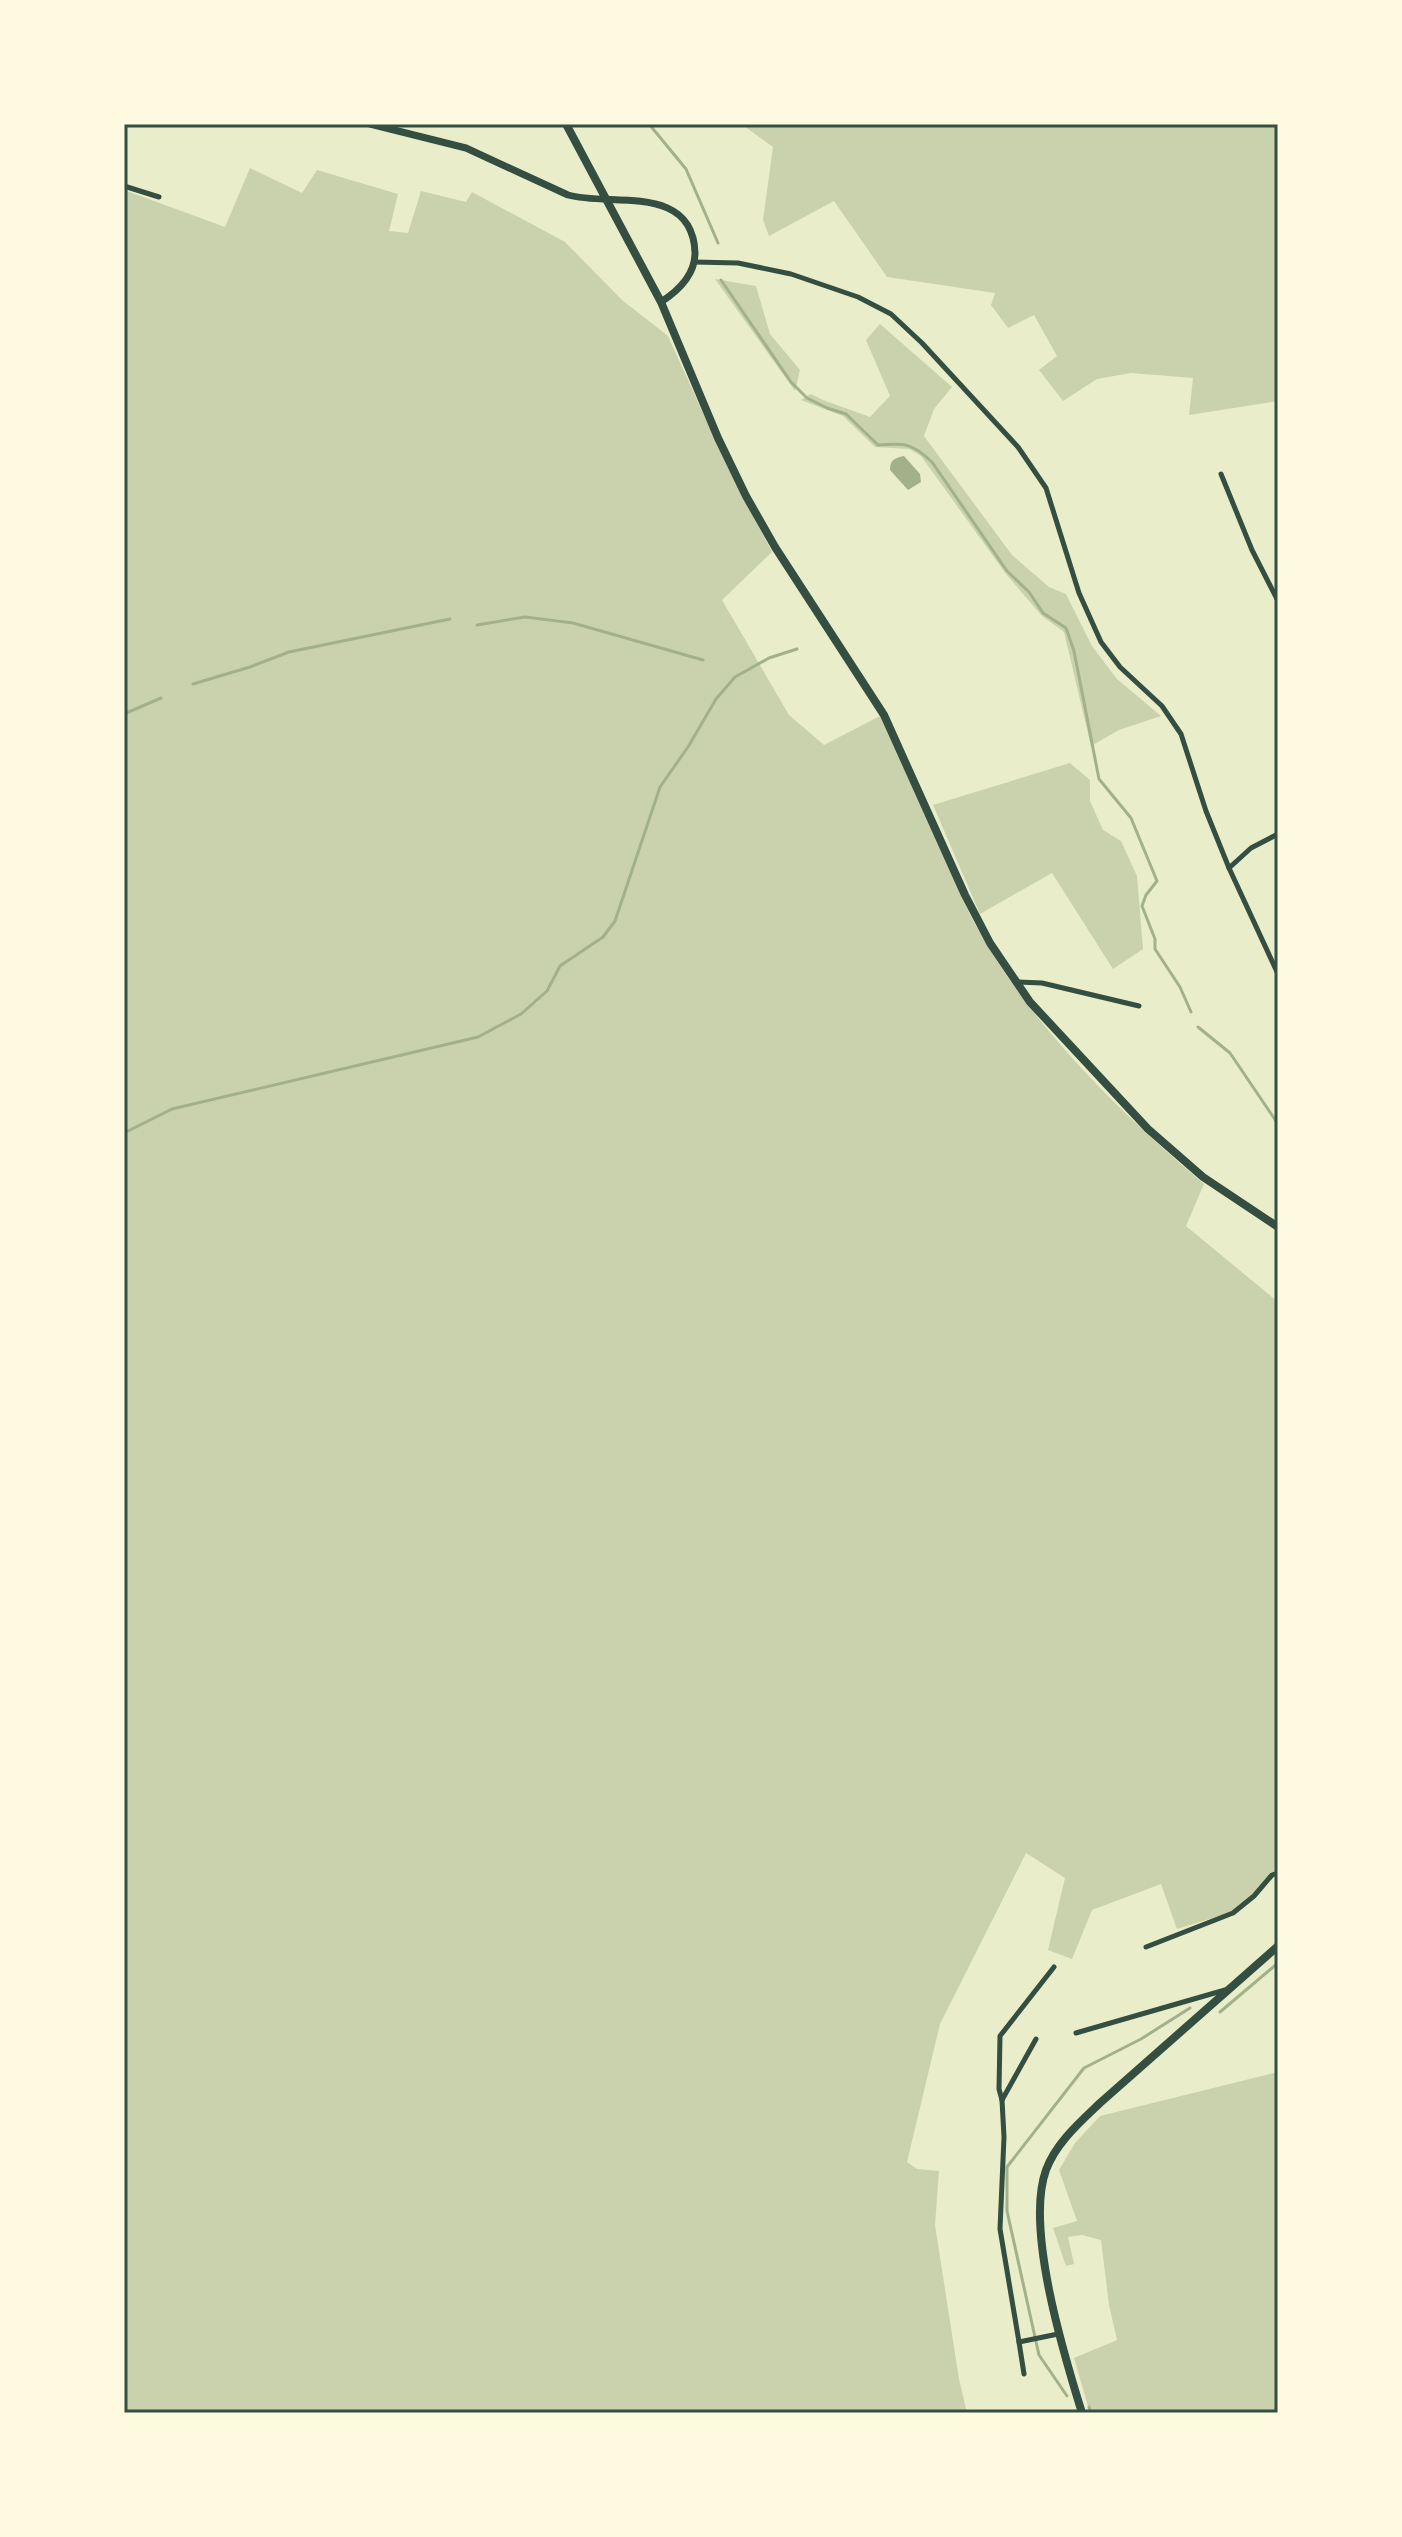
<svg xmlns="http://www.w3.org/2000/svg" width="1402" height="2537" font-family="'IBM Plex Sans',sans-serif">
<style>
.green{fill:#cad2ad}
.water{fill:#a3b18a}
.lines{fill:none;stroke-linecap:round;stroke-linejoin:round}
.stream{stroke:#a3b18a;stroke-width:3}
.minor{stroke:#344e41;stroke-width:5}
.tertiary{stroke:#344e41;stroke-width:7}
.secondary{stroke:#344e41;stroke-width:8}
.neatline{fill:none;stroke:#344e41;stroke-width:3}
</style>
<rect width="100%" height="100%" fill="#e9edc9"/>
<!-- green -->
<g class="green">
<path d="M741,124h537v277l-89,14 4,-37 -62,-5 -34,6 -34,22 -24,-31 18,-14 -23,-41 -26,13 -17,-23 4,-12 -108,-16 -53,-76 -65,35 -6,-16 10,-73z"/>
<path d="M250,168l52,25 15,-23 81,24 -9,37 19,2 13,-42 45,11 6,-10 93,50 57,58 46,36 59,130 45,86 -50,48 67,115 35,30 56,-29c22,48 44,96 66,143 10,22 18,46 30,67 55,99 142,185 228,258l-18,42 92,76v570l-46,40 -55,17 -16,-45 -69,26 -20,49 -24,-9 17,-72 -39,-25 -86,171 -33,138 10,7 22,2 -4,54 24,154 8,34h-843v-2223l101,37z"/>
<path d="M715,279l41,7 14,48 30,36 -5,21z"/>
<path d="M880,324l72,63 -18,22 -10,27 88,119 37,32 17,7 26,52 25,33 44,37 -42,14 -28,16 -27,-114 -22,-16 -36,-42 -85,-118 -12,-7 -34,-2 -32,-31 -42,-16 10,-6 12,6 47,17 20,-21 -24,-56z"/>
<path d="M1070,763l20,17v21l13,29 18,11 16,35 6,73 -30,20 -61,-96 -72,41 -47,-109z"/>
<path d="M1278,2072v341h-188l-16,-55 43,-18 -8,-35 -8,-65 -19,-5 -14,2 6,27 -8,2 -13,-38 24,-7 -18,-51 16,-27 25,-27z"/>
</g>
<!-- water -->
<path class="water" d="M904,456l16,18 1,8 -13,8 -18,-20c0,-10 4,-12 14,-14z"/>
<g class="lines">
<!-- stream -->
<g class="stream">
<path d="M649,124l37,45 32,74"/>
<path d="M721,280l70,102 16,16 20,10 19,6 32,31c27,-2 34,-2 54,17l75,109 22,21 14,21 23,15 8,23 25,128 32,39 26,63 -11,14 -4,11 13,33v10l25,38 11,25"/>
<path d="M477,625l48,-8 48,6 130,37"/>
<path d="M193,684l57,-17 39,-15 161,-33"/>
<path d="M124,714l37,-16"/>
<path d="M1198,1027l32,26 48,71"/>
<path d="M124,1133l48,-24 306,-72 43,-23 26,-23 13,-25 43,-29 12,-16 45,-134 28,-40 28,-48 19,-22 9,-5 25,-14 28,-9"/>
<path d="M1220,2012l58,-49"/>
<path d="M1067,2396l-28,-41 -32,-144v-44l77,-99 57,-29 49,-31"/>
<path d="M1089,2407l2,6"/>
</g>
<!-- minor -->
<g class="minor">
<path d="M124,186l35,11"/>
<path d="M694,262l44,1 53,11 67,23 33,17 31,29 96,104 28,41 33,105 22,49 19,25 42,39 19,28 25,77 23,57 49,106"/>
<path d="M1221,474l31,76 26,51"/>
<path d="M1229,868l22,-20 27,-14"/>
<path d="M1018,982l24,1 97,23"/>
<path d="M1146,1947l87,-34 21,-17 18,-21 6,-2"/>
<path d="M1054,1967l-54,69 -1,53 3,11 2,37 -4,92 19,113 39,-8"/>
<path d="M1076,2033l149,-43"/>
<path d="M1002,2100l34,-61"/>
<path d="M1019,2342l5,32"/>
</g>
<!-- tertiary -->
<path class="tertiary" d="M370,124l96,24 102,47c43,12 125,-12 127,58 0,22 -17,38 -34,49"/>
<!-- secondary -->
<g class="secondary">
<path d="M566,124l95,178 57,136 28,58 29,51 109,168 81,180 25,48 40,59 118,127 55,48 75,50"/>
<path d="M1082,2413c-18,-58 -57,-185 -36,-243 10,-27 33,-47 54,-67l178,-157"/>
</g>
</g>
<!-- border -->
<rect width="1402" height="2537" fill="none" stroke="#fefae0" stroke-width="252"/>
<rect x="126" y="126" width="1150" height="2285" class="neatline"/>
</svg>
